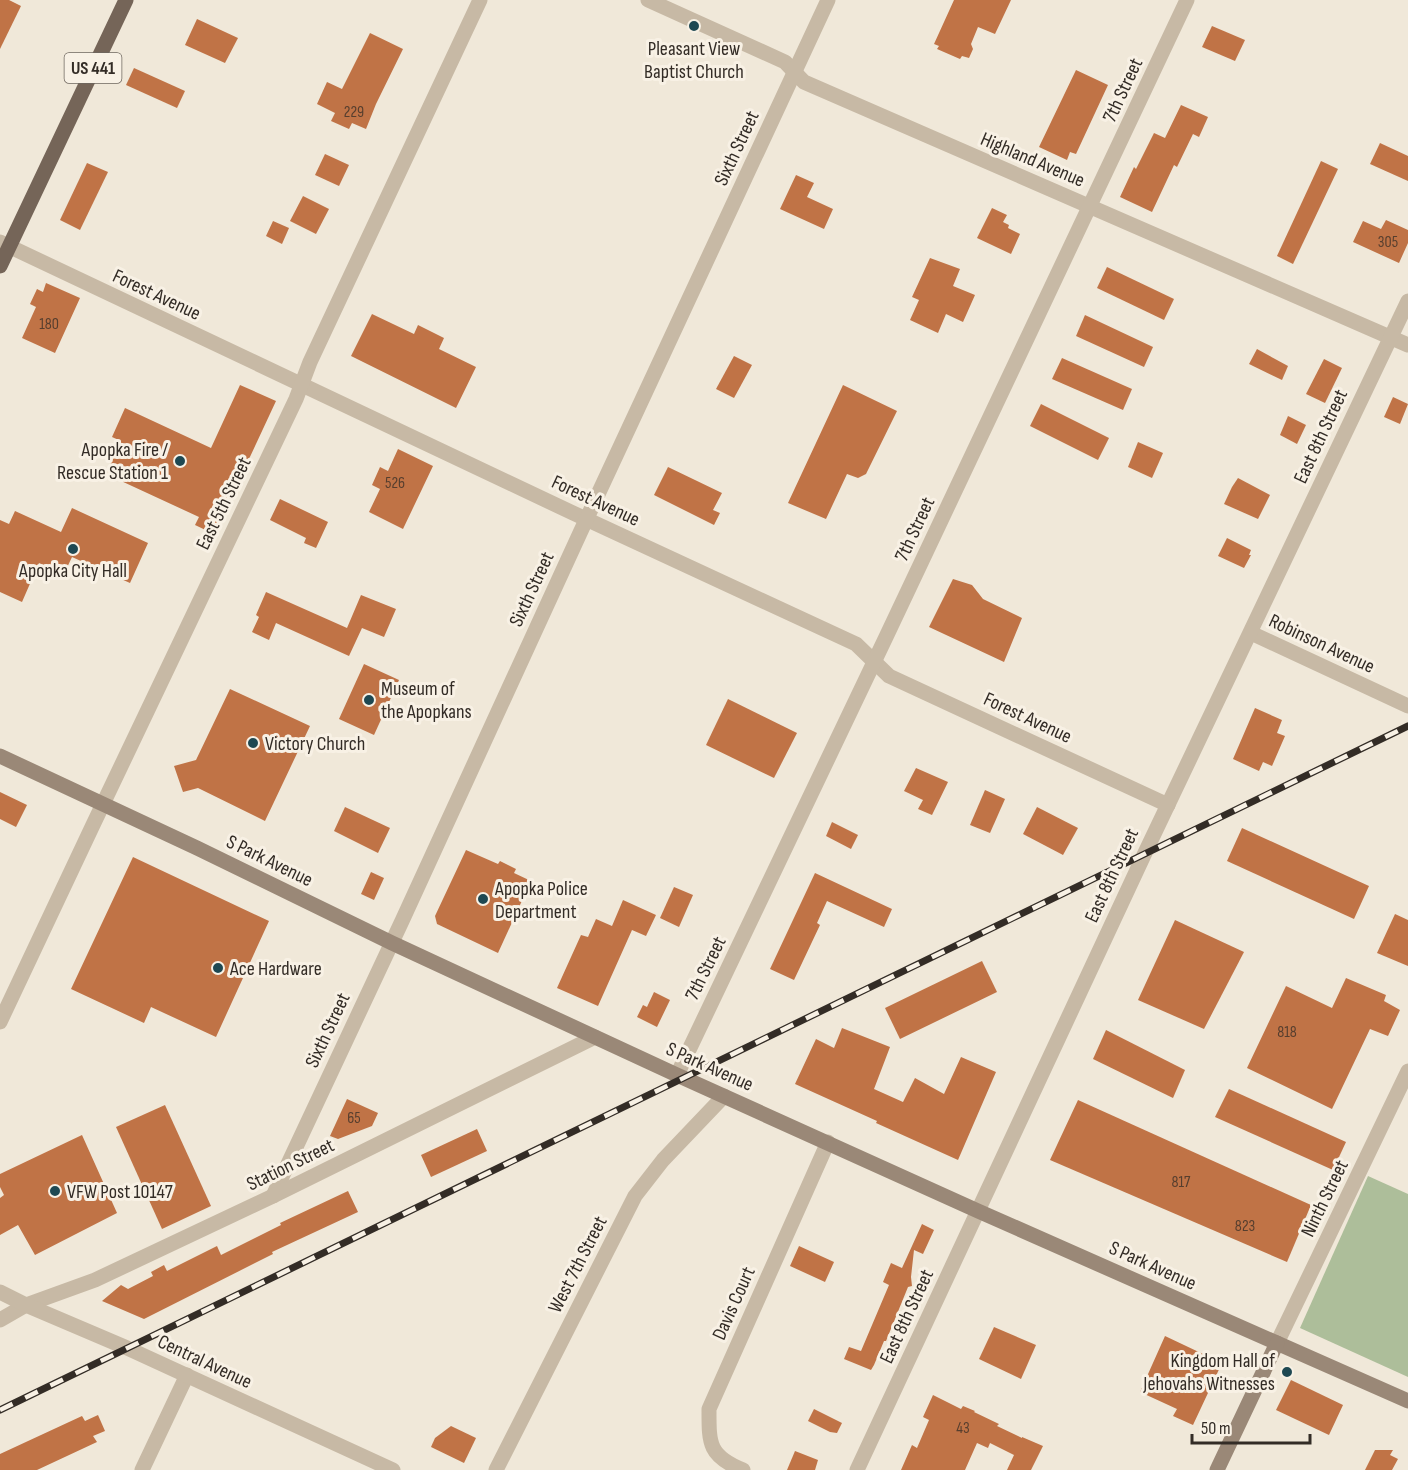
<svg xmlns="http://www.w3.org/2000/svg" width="1408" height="1470" font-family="'Sofia Sans Condensed',sans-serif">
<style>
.green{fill:#adbe9a}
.building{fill:#c07346}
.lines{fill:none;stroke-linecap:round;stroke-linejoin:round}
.minor{stroke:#c7b9a5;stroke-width:15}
.tertiary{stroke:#c7b9a5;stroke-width:15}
.secondary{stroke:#9a8877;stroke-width:15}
.primary{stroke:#756558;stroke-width:15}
.rail-casing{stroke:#332c26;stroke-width:7}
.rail{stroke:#f8f1e5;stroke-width:4.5;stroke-dasharray:14;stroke-linecap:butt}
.poi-dot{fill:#1e4852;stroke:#f8f1e5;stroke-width:2}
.labels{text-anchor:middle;stroke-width:6;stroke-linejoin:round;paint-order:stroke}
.number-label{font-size:16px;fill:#563e2e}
.shield{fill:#f8f1e5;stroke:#6e675f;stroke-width:1.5}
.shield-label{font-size:18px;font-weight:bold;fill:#332c26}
.poi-label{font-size:20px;fill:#332c26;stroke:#f8f1e5;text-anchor:start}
.street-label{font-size:20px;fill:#332c26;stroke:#f8f1e5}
</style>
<rect width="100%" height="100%" fill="#f0e8d9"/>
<!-- green -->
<path class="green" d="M1368,1176l40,18v183l-108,-49z"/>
<!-- building -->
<g class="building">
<path d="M0,0h9l12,6 -21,43z"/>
<path d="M954,0h57l-16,34 -17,-7 -7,17 2,5 -4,9 -7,-2 -2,3 -23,-10 2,-3 -5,-2z"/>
<path d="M197,19l41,19 -13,25 -40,-18z"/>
<path d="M1212,26l33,14 -10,21 -33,-14z"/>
<path d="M370,33l33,16 -27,55 -10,25 -14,-6 -3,6 -18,-8 4,-8 -18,-9 10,-22 15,7z"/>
<path d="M134,68l51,23 -8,17 -51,-23z"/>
<path d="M1076,70l32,15 -32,69 -6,-2 -3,8 -28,-13z"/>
<path d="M1181,105l27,12 -9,20 -6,-3 -16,33 -3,-2 -22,47 -32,-15 14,-30 2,2 18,-36 11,5z"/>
<path d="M1380,143l28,13v25l-38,-17z"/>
<path d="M325,154l24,11 -10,21 -24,-11z"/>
<path d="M1321,161l17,8 -45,95 -16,-8z"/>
<path d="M87,163l21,9 -28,58 -20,-10z"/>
<path d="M796,175l18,8 -7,14 26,12 -9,20 -44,-20z"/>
<path d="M303,196l26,13 -13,25 -26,-13z"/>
<path d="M992,208l15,7 -4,7 6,3 -1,3 12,6 -9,20 -34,-16z"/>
<path d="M1386,220l22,10v13l-9,20 -46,-21 10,-21 18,8z"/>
<path d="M273,221l16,7 -7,16 -16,-8z"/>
<path d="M930,258l30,11 -7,17 22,9 -12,27 -17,-8 -8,19 -28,-13 9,-20 -7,-3z"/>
<path d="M1107,267l67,32 -10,21 -67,-32z"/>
<path d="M46,283l34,15 -25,55 -33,-15 14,-31 -6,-3 7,-15 6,3z"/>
<path d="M372,314l42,20 4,-9 26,13 -5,11 37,18 -20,41 -105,-52z"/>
<path d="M1085,315l68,32 -9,20 -68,-31z"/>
<path d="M1257,349l31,17 -6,14 -33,-16z"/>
<path d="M734,356l18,9 -18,33 -18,-9z"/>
<path d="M1062,358l70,31 -9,21 -71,-31z"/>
<path d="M1324,359l18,9 -17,35 -19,-9z"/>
<path d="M240,385l36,16 -62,133 -19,-9 4,-8 -93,-43 15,-33 -9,-4 13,-29 86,40z"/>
<path d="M843,385l54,26 -31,63 -8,4 -11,-4 -21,45 -38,-16z"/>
<path d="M1393,397l15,7 -8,20 -16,-7z"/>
<path d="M1041,404l68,34 -11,22 -68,-34z"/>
<path d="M1288,416l18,9 -9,19 -17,-9z"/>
<path d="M1138,442l25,11 -11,25 -24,-11z"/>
<path d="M398,449l35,17 -30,63 -34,-17 11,-23 -8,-4 8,-18 8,4z"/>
<path d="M668,467l54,26 -9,17 7,3 -6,12 -60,-30z"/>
<path d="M1238,478l32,17 -12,24 -34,-15 8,-17z"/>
<path d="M280,499l48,23 -12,26 -12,-5 2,-5 -36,-18z"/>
<path d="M72,508l76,35 -18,40 -58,-26 -8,17 -25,-11 -17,39 -22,-10v-72l9,4 6,-13 46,21z"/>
<path d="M1227,538l24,12 -2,5h2l-7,13 -26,-12z"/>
<path d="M953,579l19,6 11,14 39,19 -18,44 -75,-35z"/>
<path d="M266,592l81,36 14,-33 35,14 -12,28 -22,-9 -13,28 -73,-33 -7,17 -17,-8 7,-15 -3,-2z"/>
<path d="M364,664l35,16 -25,55 -35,-16z"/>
<path d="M230,689l80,37 -45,95 -67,-33 -15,4 -9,-26 22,-6z"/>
<path d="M728,699l69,34 -23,45 -68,-33z"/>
<path d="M1255,708l27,12 -5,13 8,3 -13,30 -9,-4 -4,9 -26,-12z"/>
<path d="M916,768l32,14 -16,33 -14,-6 5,-9 -19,-9z"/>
<path d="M985,790l20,9 -15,34 -20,-8z"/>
<path d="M0,792l27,13 -11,22 -16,-8z"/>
<path d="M345,807l45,21 -12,25 -44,-22z"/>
<path d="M1037,807l41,21 -15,27 -40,-21z"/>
<path d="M832,822l26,13 -7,14 -25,-13z"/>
<path d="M1242,828l127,58 -15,33 -127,-58z"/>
<path d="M466,850l32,14 2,-3 16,8 -2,4 17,8 -33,72 -61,-29 -2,-8z"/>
<path d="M133,857l136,64 -53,116 -65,-30 -7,16 -73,-34z"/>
<path d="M371,872l13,6 -10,22 -13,-6z"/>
<path d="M815,873l77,36 -8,18 -57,-26 -10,22 3,2 -26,55 -24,-11z"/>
<path d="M674,887l19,8 -14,32 -19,-9z"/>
<path d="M623,900l33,15 -10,21 -14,-6 -34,76 -41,-18 24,-53 7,2 8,-18 16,7z"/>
<path d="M1395,914l13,6v46l-31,-13z"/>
<path d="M1175,920l69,32 -40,77 -66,-29z"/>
<path d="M982,961l15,31 -97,47 -15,-31z"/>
<path d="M1346,978l40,17 -2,6 16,9 -12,26 -18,-7 -38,80 -85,-41 39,-82 46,22z"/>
<path d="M654,992l16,8 -13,27 -20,-10 6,-12 4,2z"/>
<path d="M842,1028l48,19 -16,42 29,13 12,-24 29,16 17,-37 35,15 -38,88 -82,-37 1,-2 -82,-37 21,-45 18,9z"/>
<path d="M1106,1030l79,40 -12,28 -80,-39z"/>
<path d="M1229,1089l117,53 -13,28 -118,-53z"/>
<path d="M347,1099l31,14 -6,13 -34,13 -8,-3z"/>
<path d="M1078,1100l233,105 -24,57 -237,-102z"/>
<path d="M165,1105l46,101 -49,23 -46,-102z"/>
<path d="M477,1129l10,22 -56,26 -10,-22z"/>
<path d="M82,1135l35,78 -82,42 -17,-30 -18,10v-37l4,-3 -4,-8v-13z"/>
<path d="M348,1191l10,21 -86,40 1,2 -129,65 -42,-18 19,-16 7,4 25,-13 -2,-4 13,-7 3,6 50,-25 4,9 60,-30 -1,-2z"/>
<path d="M922,1224l12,6 -11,24 -9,-4 -3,27 1,9 -4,1 -22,54h-2l-10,24 -3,5 -27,-11 5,-12 12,4 28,-66 -6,-3 8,-19 11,5z"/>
<path d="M799,1246l35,16 -9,20 -35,-16z"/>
<path d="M994,1327l42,18 -15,34 -42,-20z"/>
<path d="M1165,1336l57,27 -29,62 -20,-9 4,-7 -37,-17z"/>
<path d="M1291,1380l52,25 -14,30 -53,-25z"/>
<path d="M933,1395l28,14 2,-3 12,5 -1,1 25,12 -2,2 25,12v-1l21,9 -12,24h-24l7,-15 -24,-12 -2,5 -11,-5 -12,27h-64l11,-25 5,3 12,-28 -6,-3z"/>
<path d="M814,1409l28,14 -5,10 -7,-1 -22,-11z"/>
<path d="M98,1415l7,16 -12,5 4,6 -60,28h-37v-16l82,-38 3,5z"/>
<path d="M451,1426l25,12 -12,25 -33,-16 4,-9z"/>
<path d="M1375,1450h18l-3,5 8,4 -6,11h-27z"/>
<path d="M795,1451l23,9 -3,10h-28z"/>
</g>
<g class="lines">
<!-- minor -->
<g class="minor">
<path d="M648,0l137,62 19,20 604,263"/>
<path d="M0,242l573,271 283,131 33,32 279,129"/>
<path d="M1251,633l157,73"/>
<path d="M0,1022l92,-195 204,-428 14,-37 170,-362"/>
<path d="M677,1075l209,-438 301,-637"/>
<path d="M273,1196l129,-275 178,-388 248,-533"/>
<path d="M0,1320l26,-15 69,-25 178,-84 322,-159"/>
<path d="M1277,1343l131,-272"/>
<path d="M142,1470l45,-95"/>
<path d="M496,1470l139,-274 28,-36 61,-64"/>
<path d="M743,1470c-35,-14 -34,-27 -34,-61l119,-267"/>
<path d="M857,1470l287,-615 264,-554"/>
</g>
<!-- tertiary -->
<path class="tertiary" d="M0,1292l26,13 101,43 266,122"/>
<!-- secondary -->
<g class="secondary">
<path d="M0,756l197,92 195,95 285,132 301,136 430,190"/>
<path d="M1217,1470l60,-127"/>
</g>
<!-- primary -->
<path class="primary" d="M0,266l126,-266"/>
<defs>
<path id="rail" d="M0,1410l1408,-684"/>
</defs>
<!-- rail casing -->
<use href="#rail" class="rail-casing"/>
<!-- rail -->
<use href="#rail" class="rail"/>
</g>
<!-- markers -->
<g class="poi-dot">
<circle cx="694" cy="26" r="6"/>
<circle cx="180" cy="461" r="6"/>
<circle cx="73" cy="549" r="6"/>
<circle cx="369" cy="700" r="6"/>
<circle cx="253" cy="743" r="6"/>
<circle cx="483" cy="899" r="6"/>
<circle cx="218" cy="968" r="6"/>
<circle cx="55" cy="1191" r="6"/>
<circle cx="1287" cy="1372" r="6"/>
</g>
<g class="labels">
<!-- number labels -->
<g class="number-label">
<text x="354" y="117">229</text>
<text x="1388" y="247">305</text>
<text x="49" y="329">180</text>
<text x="395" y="488">526</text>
<text x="1287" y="1037">818</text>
<text x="354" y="1123">65</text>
<text x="1181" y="1187">817</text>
<text x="1245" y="1231">823</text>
<text x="963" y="1433">43</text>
</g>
<!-- shield labels -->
<rect class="shield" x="64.5" y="53" width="57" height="30" rx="4.5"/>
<g class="shield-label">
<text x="93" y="74">US 441</text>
</g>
<!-- poi labels -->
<g class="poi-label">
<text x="694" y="55" text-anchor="middle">Pleasant View<tspan x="694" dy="23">Baptist Church</tspan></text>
<text x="168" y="456" text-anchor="end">Apopka Fire /<tspan x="168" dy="23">Rescue Station 1</tspan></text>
<text x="73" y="577" text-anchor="middle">Apopka City Hall</text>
<text x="381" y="695">Museum of<tspan x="381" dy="23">the Apopkans</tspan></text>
<text x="265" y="750">Victory Church</text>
<text x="495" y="895">Apopka Police<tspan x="495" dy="23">Department</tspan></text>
<text x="230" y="975">Ace Hardware</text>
<text x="67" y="1198">VFW Post 10147</text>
<text x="1275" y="1367" text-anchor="end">Kingdom Hall of<tspan x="1275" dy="23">Jehovahs Witnesses</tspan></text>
</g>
<!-- street labels -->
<g class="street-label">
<text transform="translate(1122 90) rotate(-65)" y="7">7th Street</text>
<text transform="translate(736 148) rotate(-65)" y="7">Sixth Street</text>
<text transform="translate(1033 159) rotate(23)" y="7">Highland Avenue</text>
<text transform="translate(157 294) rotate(25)" y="7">Forest Avenue</text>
<text transform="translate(1320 436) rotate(-65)" y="7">East 8th Street</text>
<text transform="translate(596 500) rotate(25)" y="7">Forest Avenue</text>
<text transform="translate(223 503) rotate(-64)" y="7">East 5th Street</text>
<text transform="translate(914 529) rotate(-65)" y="7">7th Street</text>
<text transform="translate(531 589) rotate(-65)" y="7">Sixth Street</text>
<text transform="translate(1322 643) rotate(25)" y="7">Robinson Avenue</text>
<text transform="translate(1028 717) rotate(25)" y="7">Forest Avenue</text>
<text transform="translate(270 860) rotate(26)" y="7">S Park Avenue</text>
<text transform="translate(1111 875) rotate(-65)" y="7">East 8th Street</text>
<text transform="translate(705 968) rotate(-64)" y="7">7th Street</text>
<text transform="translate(327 1030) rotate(-65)" y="7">Sixth Street</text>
<text transform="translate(710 1066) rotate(24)" y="7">S Park Avenue</text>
<text transform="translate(290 1164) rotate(-26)" y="7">Station Street</text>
<text transform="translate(1324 1198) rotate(-64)" y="7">Ninth Street</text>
<text transform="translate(577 1264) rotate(-63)" y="7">West 7th Street</text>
<text transform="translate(1153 1265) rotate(24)" y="7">S Park Avenue</text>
<text transform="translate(733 1303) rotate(-66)" y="7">Davis Court</text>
<text transform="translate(906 1316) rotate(-65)" y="7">East 8th Street</text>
<text transform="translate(205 1361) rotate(25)" y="7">Central Avenue</text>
</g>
</g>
<!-- scale -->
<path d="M1192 1434v9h118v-9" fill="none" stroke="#332c26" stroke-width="3"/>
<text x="1201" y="1434" font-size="18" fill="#332c26" stroke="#f8f1e5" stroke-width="4.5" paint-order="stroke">50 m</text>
</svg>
